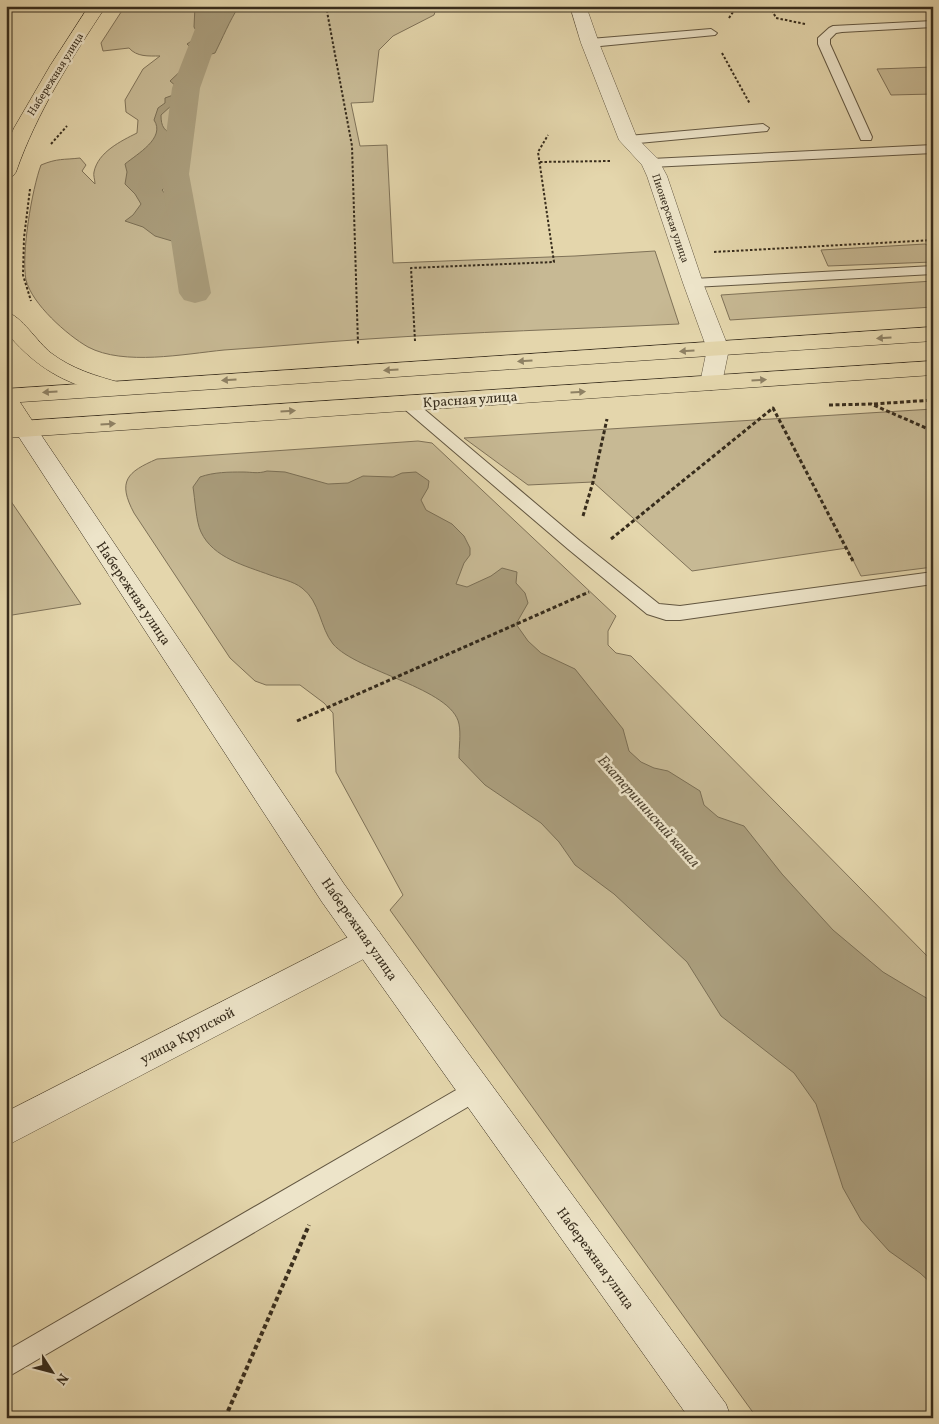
<svg xmlns="http://www.w3.org/2000/svg" width="939" height="1424" font-family="Vollkorn,serif">
<style>
.green{fill:#c7b994;stroke:#7f7258}
.water{fill:#a99c7b;stroke:#7b6f55}
.lines{fill:none;stroke-linecap:round;stroke-linejoin:round}
.canal{fill:#a99c7b;fill-rule:evenodd}
.lane-casing{stroke:#625640;stroke-width:2}
.street-casing{stroke:#625640;stroke-width:1}
.secondary-casing{stroke:#372c1c;stroke-width:1}
.primary-casing{stroke:#372c1c;stroke-width:1}
.highway-casing{stroke:#372c1c;stroke-width:1}
.path-far2{stroke:#372c1c;stroke-width:2;stroke-dasharray:2.5 2;stroke-linecap:butt}
.path-far1{stroke:#372c1c;stroke-width:3;stroke-dasharray:4 2.5;stroke-linecap:butt}
.path{stroke:#372c1c;stroke-width:4;stroke-dasharray:4.5 3;stroke-linecap:butt}
.lane{fill:#ede4c9;fill-rule:evenodd}
.street{fill:#ede4c9;fill-rule:evenodd}
.secondary{fill:#ede4c9;fill-rule:evenodd}
.primary{fill:#e4d6ac;fill-rule:evenodd}
.highway{fill:#e4d6ac;fill-rule:evenodd}
.oneway{fill:#8e8164}
.labels{text-anchor:middle;stroke-width:5;stroke-linejoin:round;paint-order:stroke}
.far-street-label{font-size:11px;fill:#372c1c;stroke:#ede4c9}
.street-label{font-size:14px;fill:#372c1c;stroke:#ede4c9}
.water-label{font-size:15px;font-style:italic;fill:#544834;stroke:#ede4c9}
</style>
<rect width="100%" height="100%" fill="#e4d6ac"/>
<filter id="stains"><feTurbulence type="fractalNoise" baseFrequency=".004" numOctaves="4"/><feColorMatrix values="0 0 0 0 .2 0 0 0 0 .09 0 0 0 0 .02 0 0 0 .5 -.17"/></filter>
<radialGradient id="worn" r=".72"><stop offset=".6" stop-color="#630" stop-opacity="0"/><stop offset="1" stop-color="#630" stop-opacity=".3"/></radialGradient>
<!-- green -->
<g class="green">
<path d="M125,6h190l3,2 119,-2 -3,9 -41,21 -14,14 -6,52 -22,1 9,43 27,-1 6,118 182,-7 80,-5 24,73c-104,5 -207,8 -311,15 -48,3 -96,8 -144,11 -40,4 -100,16 -136,-3 -21,-12 -56,-43 -62,-67 -5,-26 6,-91 15,-115 17,-7 22,-5 39,-7l6,7 -4,6 13,13c0,-4 -2,-9 -1,-12 4,-20 27,-31 43,-39l1,-13 -12,-8 -1,-12 18,-31 17,-13c-12,0 -23,1 -31,-8l-26,3 -2,-8z"/>
<path d="M933,67v27l-42,1 -14,-26z"/>
<path d="M925,244l8,4v14l-105,4 -7,-16z"/>
<path d="M933,281v26l-203,13 -9,-25z"/>
<path d="M933,409v158l-72,9 -14,-28 -155,23 -99,-89 -65,3 -64,-47z"/>
<path d="M418,441l14,2 184,173 -8,15v14l8,8 15,3 302,306v456h-176l-367,-508 13,-15 -67,-123 -3,-59 -9,-10 -24,-18h-34l-11,-4 -25,-23 -96,-145c-17,-32 -7,-41 23,-54z"/>
<path d="M6,494l75,110 -75,12z"/>
</g>
<!-- water -->
<g class="water">
<path d="M195,6h44c-10,16 -16,31 -24,47l-14,4c-3,13 -11,30 -17,43l-12,5 -11,10c0,12 3,16 15,21l-2,43 -12,11 9,11 5,16 18,20 -22,4 -17,-5 -12,-9 -18,-6 8,-6 8,-11 -6,-10 -10,-10 2,-12 -2,-8c12,-10 41,-26 29,-44l4,-12 7,-5v-5l11,-4 1,-7 -7,-6 18,-17 7,-12 -8,-8 12,-8 -5,-9z"/>
<path d="M267,471l18,1 43,12 20,-1 15,-7 30,1 9,-4 14,-1 13,9 -1,7 -7,12 5,10 26,14 12,12 6,12v7l-6,8 -8,21 11,3 24,-11 11,-8 15,4 -1,11 9,10 3,10 -12,21 12,17 13,12 34,16 48,60 6,22 12,11 13,6 14,3 32,20 4,14 14,12 26,9 38,48 51,56 50,42 50,30v283l-13,-12 -31,-22 -28,-31 -18,-32 -27,-84 -22,-31 -73,-57 -34,-54 -73,-68 -39,-29 -16,-23 -18,-19 -56,-38 -26,-27c0,-11 2,-24 0,-34 -7,-36 -102,-52 -126,-80 -13,-16 -13,-43 -31,-56 -9,-7 -21,-9 -32,-13 -24,-9 -57,-17 -69,-43 -5,-10 -6,-33 -8,-45l7,-10c14,-5 29,-5 43,-5 9,0 15,2 24,-1z"/>
</g>
<g class="lines">
<!-- canal -->
<path class="canal" d="M204,6h25l-29,82 -11,86 22,119 -5,7 -11,3 -11,-3 -5,-7 -18,-119 11,-86z"/>
<defs>
<g id="lane">
<path d="M933,21v6l-91,5 -6,1 -6,6v5l42,93 -1,3h-10l-43,-96v-6l11,-10 4,-2z"/>
<path d="M711,29l6,4 -2,2 -125,12 -6,-4 6,-4z"/>
<path d="M763,124l6,4 -2,3 -139,13 -6,-4 6,-4z"/>
<path d="M933,145v8l-282,14 -7,-4 7,-4z"/>
<path d="M933,266v8l-240,13 -5,-1 -2,-3 2,-3 5,-1z"/>
<path d="M407,398l5,1 168,142 79,63 21,2 253,-34v12l-253,36h-14l-19,-6 -79,-65 -166,-142 -3,-4 3,-4z"/>
<path d="M475,1079l8,3 3,8 -3,8 -477,280v-27z"/>
</g>
<g id="street">
<path d="M570,6h16l13,37 38,95 21,21 9,17 36,107 26,66 -7,34 -3,5 -8,2 -8,-2 -3,-5 7,-34 -24,-66 -36,-107 -5,-11 -23,-25 -38,-97z"/>
<path d="M368,927l11,4 4,10 -4,10 -373,195v-34z"/>
</g>
<path id="secondary" d="M25,420l8,3 311,461 382,520 5,14h-42l-367,-516 -309,-474 4,-5z"/>
<g id="primary">
<path d="M89,6h17c-35,53 -69,106 -90,166l-3,4 -7,2v-32l8,-18 36,-62z"/>
<path d="M6,312c15,3 31,30 45,41 21,16 45,23 70,30l3,5 -3,5c-10,3 -17,0 -26,-3 -37,-9 -64,-28 -89,-58z"/>
<path d="M6,391l8,2 23,35 -4,5 -8,3 -8,-3 -11,-16z"/>
</g>
<g id="highway">
<path d="M933,327v14l-927,62v-14z"/>
<path d="M933,361v14l-927,63v-16z"/>
</g>
</defs>
<!-- lane casing -->
<use href="#lane" class="lane-casing"/>
<!-- street casing -->
<use href="#street" class="street-casing"/>
<!-- secondary casing -->
<use href="#secondary" class="secondary-casing"/>
<!-- primary casing -->
<use href="#primary" class="primary-casing"/>
<!-- highway casing -->
<use href="#highway" class="highway-casing"/>
<!-- path-far2 -->
<g class="path-far2">
<path d="M326,6l26,140 6,198"/>
<path d="M770,6l6,12 29,6"/>
<path d="M729,18l8,-12"/>
<path d="M722,53l28,51"/>
<path d="M51,144l16,-18"/>
<path d="M540,162l70,-1"/>
<path d="M30,189l-6,49 -1,37 8,26"/>
<path d="M714,252l219,-12"/>
<path d="M415,341l-4,-73 143,-6 -16,-110 10,-17"/>
</g>
<!-- path-far1 -->
<g class="path-far1">
<path d="M874,404l59,-4"/>
<path d="M829,405l42,-1 62,27"/>
<path d="M583,516l10,-34 14,-63"/>
<path d="M611,539l162,-131 81,155"/>
<path d="M297,721l292,-129"/>
</g>
<!-- path -->
<path class="path" d="M225,1418l84,-193"/>
<!-- lane -->
<use href="#lane" class="lane"/>
<!-- street -->
<use href="#street" class="street"/>
<!-- secondary -->
<use href="#secondary" class="secondary"/>
<!-- primary -->
<use href="#primary" class="primary"/>
<!-- highway -->
<use href="#highway" class="highway"/>
</g>
<!-- one-way arrows -->
<defs><path id="oneway-solid" d="M-6-.8H1V-3.2L6.5 0L1 3.2V.8H-6Z" transform="scale(1.25)"/></defs>
<g class="oneway">
<use href="#oneway-solid" transform="translate(884 338) rotate(176)"/>
<use href="#oneway-solid" transform="translate(687 351) rotate(176)"/>
<use href="#oneway-solid" transform="translate(525 361) rotate(176)"/>
<use href="#oneway-solid" transform="translate(391 370) rotate(176)"/>
<use href="#oneway-solid" transform="translate(229 380) rotate(176)"/>
<use href="#oneway-solid" transform="translate(759 380) rotate(-4)"/>
<use href="#oneway-solid" transform="translate(50 392) rotate(176)"/>
<use href="#oneway-solid" transform="translate(578 392) rotate(-4)"/>
<use href="#oneway-solid" transform="translate(288 411) rotate(-4)"/>
<use href="#oneway-solid" transform="translate(108 424) rotate(-4)"/>
</g>
<g class="labels">
<!-- far-street labels -->
<g class="far-street-label">
<text transform="translate(55 74) rotate(-58)" y="4">Набережная улица</text>
<text transform="translate(671 218) rotate(71)" y="4">Пионерская улица</text>
</g>
<!-- street labels -->
<g class="street-label">
<text transform="translate(470 399) rotate(-4)" y="5">Красная улица</text>
<text transform="translate(134 593) rotate(56)" y="5">Набережная улица</text>
<text transform="translate(360 929) rotate(55)" y="5">Набережная улица</text>
<text transform="translate(187 1035) rotate(-28)" y="5">улица Крупской</text>
<text transform="translate(596 1258) rotate(54)" y="5">Набережная улица</text>
</g>
<!-- water labels -->
<g class="water-label">
<text transform="translate(649 811) rotate(48)" y="5">Екатерининский канал</text>
</g>
</g>
<!-- margin -->
<rect width="939" height="1424" fill="none" stroke="#e4d6ac" stroke-width="25"/>
<rect x="8" y="8" width="924" height="1409" fill="none" stroke="#372c1c" stroke-width="2.5"/>
<rect x="12" y="12" width="914" height="1399" fill="none" stroke="#372c1c"/>
<!-- north arrow -->
<g transform="translate(52 1372) rotate(126)" stroke="#ede4c9" stroke-width="4" paint-order="stroke">
<path d="M0-4L9 19L0 12L-9 19Z" fill="#372c1c"/>
<text y="-8" font-size="14" font-weight="bold" text-anchor="middle" fill="#372c1c">N</text>
</g>
<rect width="100%" height="100%" filter="url(#stains)"/>
<rect width="100%" height="100%" fill="url(#worn)"/>
</svg>
